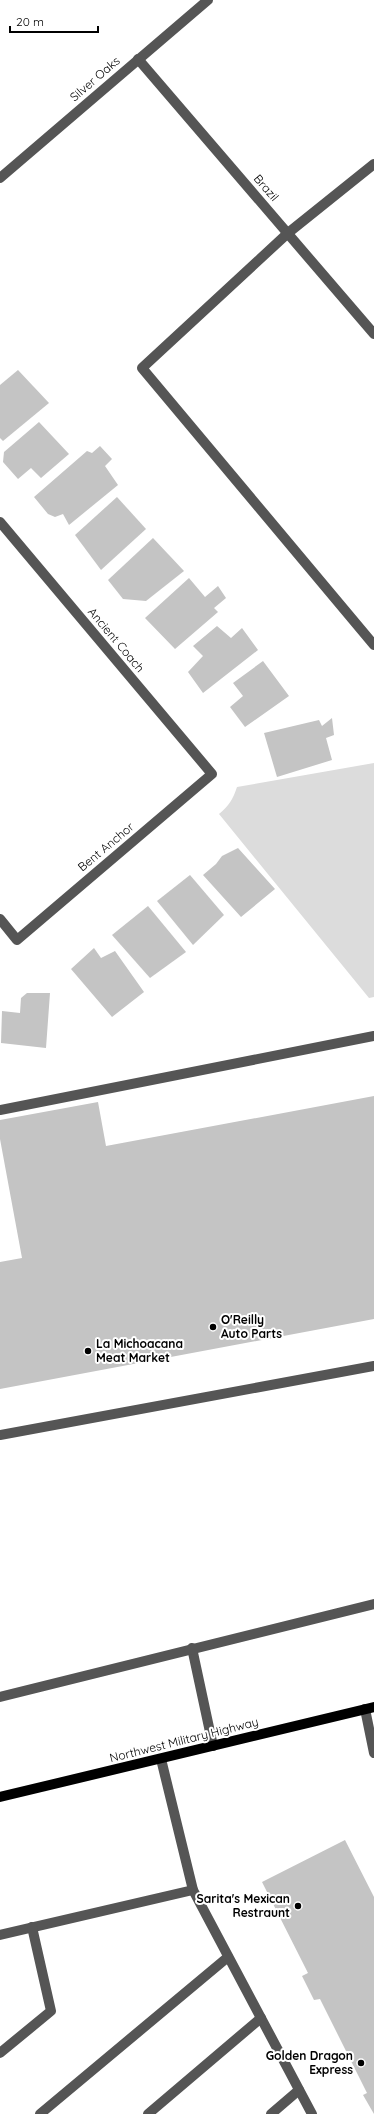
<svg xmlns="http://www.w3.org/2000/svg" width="374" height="2114" font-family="Quicksand,sans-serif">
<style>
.green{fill:#dcdcdc}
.building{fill:#c4c4c4}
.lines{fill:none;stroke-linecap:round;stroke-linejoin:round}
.minor{stroke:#555;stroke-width:10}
.major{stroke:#000;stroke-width:10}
.poi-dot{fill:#000;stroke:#fff;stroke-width:1.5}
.labels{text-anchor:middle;stroke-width:4;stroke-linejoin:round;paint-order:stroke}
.street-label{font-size:12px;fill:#000;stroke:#fff}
.poi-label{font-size:12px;font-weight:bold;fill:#000;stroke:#fff;text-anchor:start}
</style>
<rect width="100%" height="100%" fill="#fff"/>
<!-- green -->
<path class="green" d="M374,763v234l-5,1 -150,-184c10,-8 14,-15 18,-27z"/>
<!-- building -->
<g class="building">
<path d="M18,370l31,33 -46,38 -3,-3v-53z"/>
<path d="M39,422l30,32 -28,24 -10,-10 -13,11 -15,-17 1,-10z"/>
<path d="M100,446l12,13 -7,7 13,19 -49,40 -6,-11 -8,3 -7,-3 -14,-17 53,-46 5,2z"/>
<path d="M117,497l29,32 -45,41 -26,-35z"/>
<path d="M153,538l31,33 -38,30 -23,-2 -15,-19z"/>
<path d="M189,578l16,19 13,-11 8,12 -12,10 4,4 -43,37 -30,-31z"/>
<path d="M217,626l14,12 11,-10 16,22 -55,43 -15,-21 15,-16 -10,-10z"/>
<path d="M263,661l26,35 -44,31 -15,-20 13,-11 -10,-13z"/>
<path d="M332,718l2,17 -8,3 6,22 -55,17 -13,-44 55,-13 3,6z"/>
<path d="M238,848l37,41 -34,28 -38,-42 13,-11 6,-8z"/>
<path d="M190,875l34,40 -31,30 -36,-44z"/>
<path d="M148,906l38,46 -36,26 -38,-43z"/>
<path d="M94,948l7,10 14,-7 29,41 -32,25 -41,-48z"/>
<path d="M27,993h23l-4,55 -45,-5 1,-32 18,2 1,-15z"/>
<path d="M374,1096v223l-374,70v-127l22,-4 -22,-119v-19l98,-18 8,44z"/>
<path d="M345,1840l29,57v217l-11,-19 4,-2 -47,-94 -6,1 -12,-24 6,-3 -46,-91z"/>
</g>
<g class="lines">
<!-- minor -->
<g class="minor">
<path d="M138,59l236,275"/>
<path d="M374,164l-86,69 -146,135 232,277"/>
<path d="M0,178l208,-178"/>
<path d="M0,522l212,252 -195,166 -17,-21"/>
<path d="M0,1110l374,-74"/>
<path d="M0,1435l374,-69"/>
<path d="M192,1648l21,98"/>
<path d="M0,1697l374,-93"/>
<path d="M365,1709l9,44"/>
<path d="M161,1759l32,131"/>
<path d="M0,1935l193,-45 119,224"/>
<path d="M0,2053l51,-42 -19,-84"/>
<path d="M40,2114l188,-157"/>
<path d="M148,2114l113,-96"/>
<path d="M271,2114l28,-24"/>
</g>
<!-- major -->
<path class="major" d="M0,1797l374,-90"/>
</g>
<!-- markers -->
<g class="poi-dot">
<circle cx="213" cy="1327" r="4"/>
<circle cx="88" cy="1351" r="4"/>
<circle cx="298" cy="1906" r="4"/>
<circle cx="361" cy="2063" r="4"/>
</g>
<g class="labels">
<!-- street labels -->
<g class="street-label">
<text transform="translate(95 79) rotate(-41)" y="4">Silver Oaks</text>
<text transform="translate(266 188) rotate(49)" y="4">Brazil</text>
<text transform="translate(116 640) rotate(50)" y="4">Ancient Coach</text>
<text transform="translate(106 847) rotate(-40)" y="4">Bent Anchor</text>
<text transform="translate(184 1740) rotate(-14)" y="4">Northwest Military Highway</text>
</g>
<!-- poi labels -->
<g class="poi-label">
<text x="221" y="1324">O'Reilly<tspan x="221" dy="14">Auto Parts</tspan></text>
<text x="96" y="1348">La Michoacana<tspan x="96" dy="14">Meat Market</tspan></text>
<text x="290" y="1903" text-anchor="end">Sarita's Mexican<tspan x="290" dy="14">Restraunt</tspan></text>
<text x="353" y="2060" text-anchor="end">Golden Dragon<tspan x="353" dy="14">Express</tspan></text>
</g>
</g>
<!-- scale -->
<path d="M10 26v6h88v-6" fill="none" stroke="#000000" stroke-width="2"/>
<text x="16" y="26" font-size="12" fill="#000000" stroke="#ffffff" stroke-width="3" paint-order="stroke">20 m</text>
</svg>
